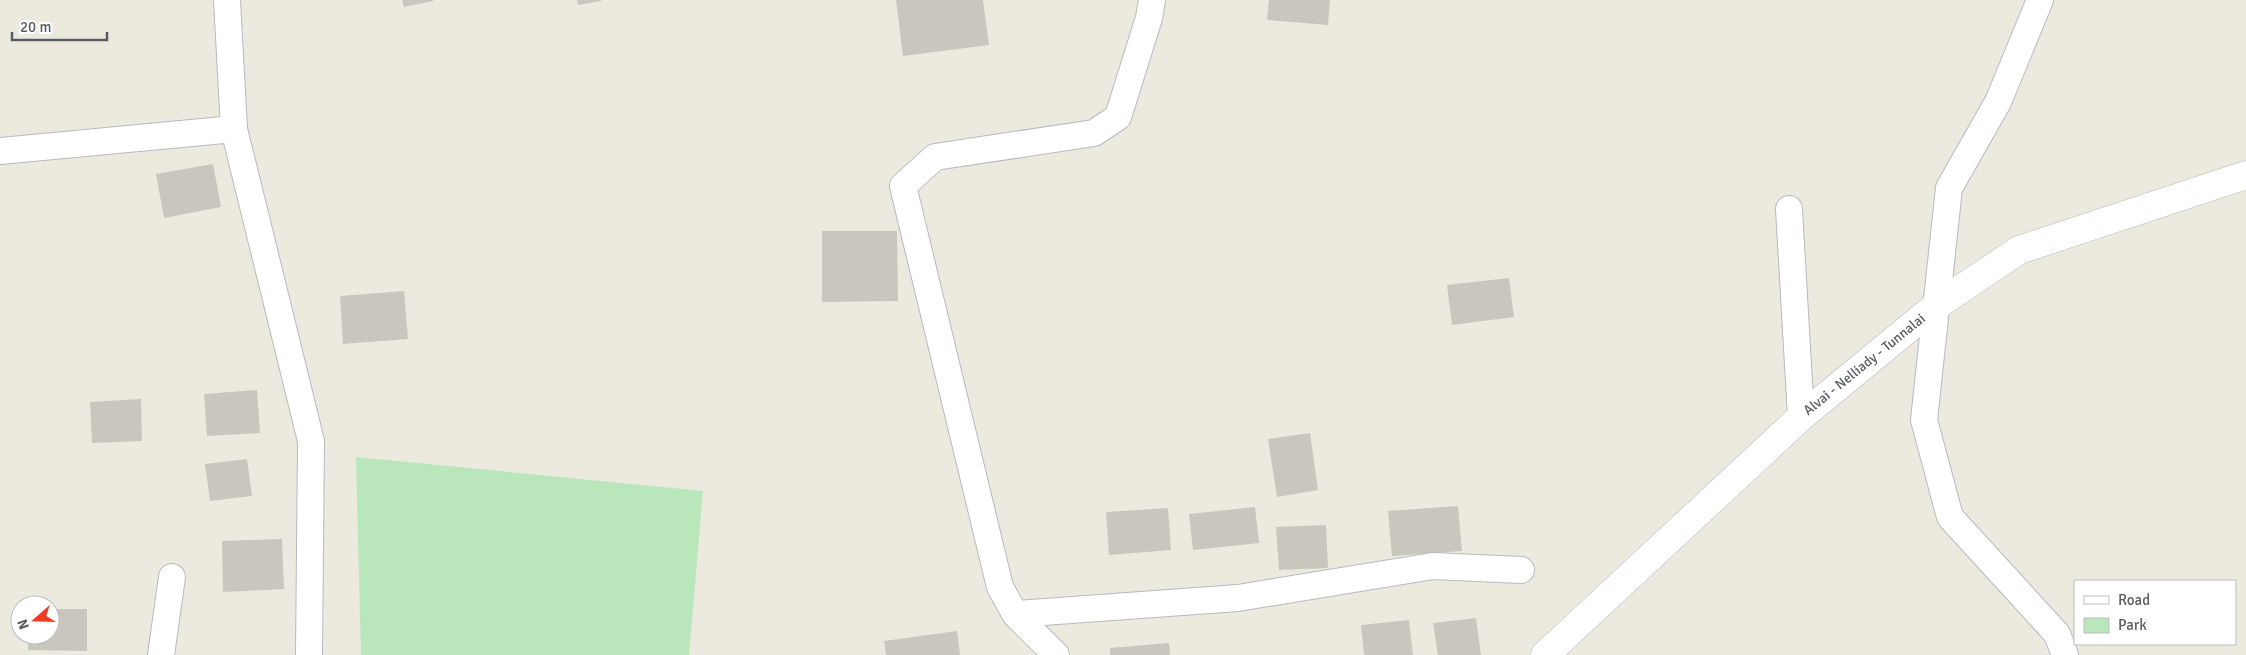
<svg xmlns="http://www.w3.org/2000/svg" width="2246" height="655" font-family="Signika,sans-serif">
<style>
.green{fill:#b9e6bb}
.building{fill:#c9c6be}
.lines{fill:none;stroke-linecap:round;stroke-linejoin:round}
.minor-casing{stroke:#b7b9bf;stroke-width:28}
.secondary-casing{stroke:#b5b8bf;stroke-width:29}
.minor{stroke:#fff;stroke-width:26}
.secondary{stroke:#fff;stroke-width:28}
.labels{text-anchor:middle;stroke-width:4;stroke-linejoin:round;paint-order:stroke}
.street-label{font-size:14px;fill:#585b61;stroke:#fff}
</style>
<rect width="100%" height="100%" fill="#eceadf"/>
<!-- green -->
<path class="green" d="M356,457l347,34 -14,164h-328z"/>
<!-- building -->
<g class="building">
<path d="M402,0h31v1l-29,6z"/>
<path d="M577,0h24v1l-23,4z"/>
<path d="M896,0h87l6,45 -86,11z"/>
<path d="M1269,0h61l-2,25 -61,-5z"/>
<path d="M213,164l8,43 -57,11 -8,-44z"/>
<path d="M822,231h75l1,70 -76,1z"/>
<path d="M1509,278l5,39 -62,8 -5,-40z"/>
<path d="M404,291l4,48 -65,5 -3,-48z"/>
<path d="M257,390l3,43 -53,3 -3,-42z"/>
<path d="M141,399l1,42 -50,2 -2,-41z"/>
<path d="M1310,433l8,57 -41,7 -9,-58z"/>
<path d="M247,459l5,37 -42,5 -5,-37z"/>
<path d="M1458,506l4,45 -70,5 -4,-45z"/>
<path d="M1255,507l4,36 -66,7 -4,-36z"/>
<path d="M1168,508l3,42 -62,5 -3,-43z"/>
<path d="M1326,525l2,43 -49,2 -3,-43z"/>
<path d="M282,539l2,50 -61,3 -1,-51z"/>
<path d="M50,609h37v42l-59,-1v-15h22z"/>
<path d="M1476,618l5,37h-43l-5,-32z"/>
<path d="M1409,620l4,35h-49l-3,-30z"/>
<path d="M957,631l3,24h-74l-2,-14z"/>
<path d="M1169,643l1,12h-60v-7z"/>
</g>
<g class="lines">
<defs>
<g id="minor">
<path d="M227,0l7,129 77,312 -2,214"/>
<path d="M2040,0l-42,102 -49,86 -25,232 26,97 107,117 8,21"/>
<path d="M0,151l234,-22"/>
<path d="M1789,209l12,208"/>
<path d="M1015,614l223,-16 195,-32 88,4"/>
<path d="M161,655l11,-78"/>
<path d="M1056,655l-41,-41 -15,-27 -97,-401 32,-29 159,-24 24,-16 31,-99 3,-18"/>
</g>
<path id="secondary" d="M1545,655l256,-238 136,-112 82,-55 227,-75"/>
</defs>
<!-- minor casing -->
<use href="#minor" class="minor-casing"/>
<!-- secondary casing -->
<use href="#secondary" class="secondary-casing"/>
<!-- minor -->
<use href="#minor" class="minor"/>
<!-- secondary -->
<use href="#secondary" class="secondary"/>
</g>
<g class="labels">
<!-- street labels -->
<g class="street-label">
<text transform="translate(1864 364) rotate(-39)" y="5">Alvai - Nelliady - Tunnalai</text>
</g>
</g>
<!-- legend -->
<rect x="2074" y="580" width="162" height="65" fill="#ffffff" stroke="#bcbdc0"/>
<rect x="2084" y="596" width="25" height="8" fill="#ffffff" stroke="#bcbdc0"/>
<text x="2118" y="605" font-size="15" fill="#585b61">Road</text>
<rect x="2084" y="618" width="25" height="15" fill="#b9e6bb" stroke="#bcbdc0"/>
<text x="2118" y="630" font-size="15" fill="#585b61">Park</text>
<!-- north arrow -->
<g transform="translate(35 620) rotate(250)"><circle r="24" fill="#ffffff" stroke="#bcbdc0"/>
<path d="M0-4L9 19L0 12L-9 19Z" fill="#f13a20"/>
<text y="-8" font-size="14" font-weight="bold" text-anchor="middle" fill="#585b61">N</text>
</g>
<!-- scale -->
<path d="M12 32v8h95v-8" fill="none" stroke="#585b61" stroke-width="2.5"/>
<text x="20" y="32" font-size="15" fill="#585b61" stroke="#ffffff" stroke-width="4" paint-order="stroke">20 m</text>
</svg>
